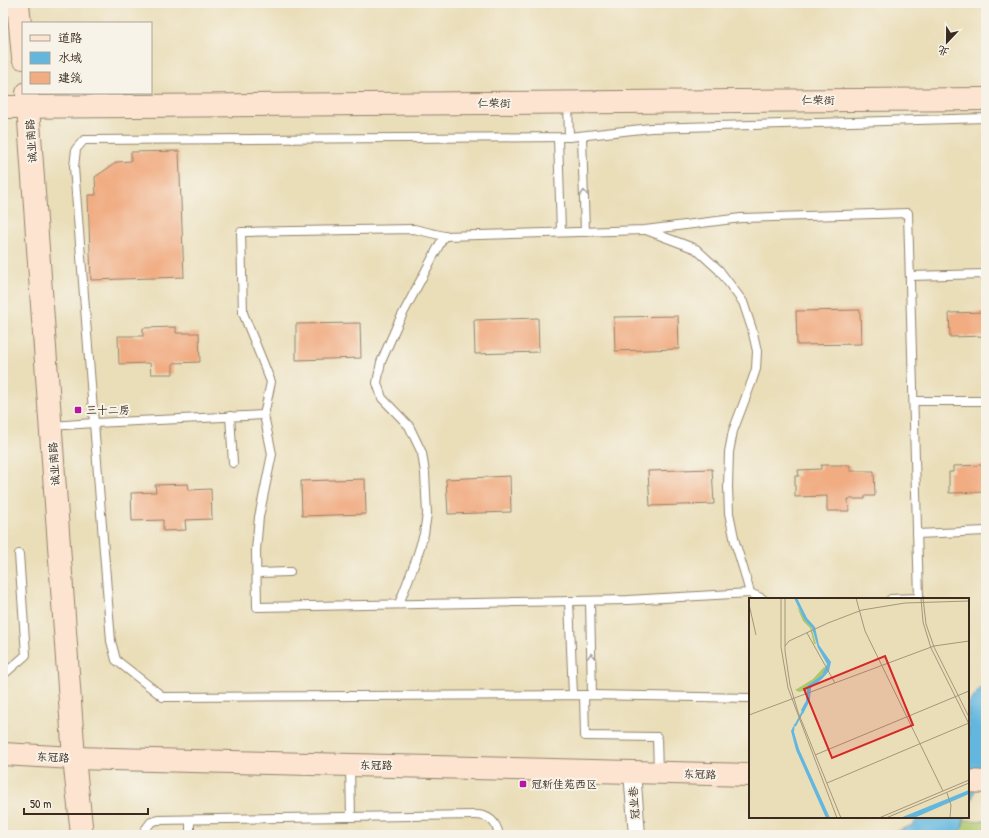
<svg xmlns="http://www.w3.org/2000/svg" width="989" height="838" font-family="'Patrick Hand','LXGW WenKai TC',sans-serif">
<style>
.green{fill:#aec76c;stroke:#747845}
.water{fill:#63b7df;stroke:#4f707e}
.building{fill:#f1ac82}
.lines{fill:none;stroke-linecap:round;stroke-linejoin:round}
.lane-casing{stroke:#92846c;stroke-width:10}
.street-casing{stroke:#92846c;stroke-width:18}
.secondary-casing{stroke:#92846c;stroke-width:24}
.lane{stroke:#fff;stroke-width:8}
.street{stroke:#fff;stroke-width:16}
.secondary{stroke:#fde4d1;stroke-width:22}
.oneway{stroke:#a79f9a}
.poi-dot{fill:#b5179e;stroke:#f7f3e8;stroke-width:1.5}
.labels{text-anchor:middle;stroke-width:4;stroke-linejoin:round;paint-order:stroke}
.street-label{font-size:11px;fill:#3b2a1e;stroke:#f7f3e8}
.poi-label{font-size:11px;fill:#3b2a1e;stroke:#f7f3e8;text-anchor:start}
.inset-river{fill:none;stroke:#63b7df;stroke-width:2}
.inset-road{fill:none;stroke:#a4967b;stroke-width:1}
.view{fill:#d62828;fill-opacity:0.15;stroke:#d62828;stroke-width:2}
.inset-edge{fill:none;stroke:#3b2a1e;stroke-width:2}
</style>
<rect width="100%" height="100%" fill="#f7f3e8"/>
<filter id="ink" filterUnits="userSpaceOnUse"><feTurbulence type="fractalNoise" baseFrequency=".025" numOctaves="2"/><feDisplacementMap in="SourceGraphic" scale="8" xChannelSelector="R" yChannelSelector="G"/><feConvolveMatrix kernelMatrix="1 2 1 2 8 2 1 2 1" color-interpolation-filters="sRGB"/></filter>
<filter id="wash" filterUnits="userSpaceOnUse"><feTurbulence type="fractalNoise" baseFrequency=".012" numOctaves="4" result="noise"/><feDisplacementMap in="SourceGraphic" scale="16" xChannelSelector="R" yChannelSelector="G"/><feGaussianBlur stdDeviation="0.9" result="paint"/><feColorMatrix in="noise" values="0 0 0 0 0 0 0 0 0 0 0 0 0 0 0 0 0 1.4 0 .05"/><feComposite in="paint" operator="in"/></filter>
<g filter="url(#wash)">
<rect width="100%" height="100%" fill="#eadeb9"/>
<!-- green -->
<path class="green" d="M964,820l22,1v14h-26z"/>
<!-- water -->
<g class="water">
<path d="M986,682v79l-18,48v-103l2,-5z"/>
<path d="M919,817h46l-5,18h-74l27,-10z"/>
</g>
<g id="blocks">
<!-- building -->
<g class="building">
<path d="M179,151l5,126 -93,3 -3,-85h8l-1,-18 22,-15 14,-1v-9z"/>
<path d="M860,310l1,34 -64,1 -1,-34z"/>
<path d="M986,312v24l-36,1 -1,-24z"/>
<path d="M678,316l1,33 -64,2 -1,-34z"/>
<path d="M538,318l1,34 -64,2 -1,-34z"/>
<path d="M360,323l1,35 -65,2v-36z"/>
<path d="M176,327v6h23l1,29 -27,1v11h-22l-1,-11 -31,1 -1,-28h25v-8z"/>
<path d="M821,465h29v6h24l1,25h-10v3h-17l1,12h-22v-15l-32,1v-21h4l-1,-6 23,-1z"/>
<path d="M986,465v27l-37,1v-21h4v-6z"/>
<path d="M712,469l2,35 -64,2 -2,-35z"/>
<path d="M510,476l1,36 -63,2 -2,-35z"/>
<path d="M365,479l1,35 -64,2 -1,-35z"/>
<path d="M188,484l1,6 22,-1 1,30 -27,1 1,10 -23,1v-11l-31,1 -1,-28 25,-1 -1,-7z"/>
</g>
</g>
</g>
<g filter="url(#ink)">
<use href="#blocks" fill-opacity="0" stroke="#92846c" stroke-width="1"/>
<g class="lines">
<defs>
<g id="lane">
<path d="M568,102l1,35"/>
<path d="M582,136l3,96"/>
<path d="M558,138l3,94"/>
<path d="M646,230l50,19 23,21 24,32 9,27 5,22 -1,18 -4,12 -19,50 -4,21 -1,35 1,26 6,29 9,29 6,22"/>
<path d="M910,276l76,-2"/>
<path d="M914,401h72"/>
<path d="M230,416l3,47"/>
<path d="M51,426l43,-3 170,-8"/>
<path d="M917,534l69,-3"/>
<path d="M257,573l33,-1"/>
<path d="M763,599l-13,-6 -122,7 -371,7 -1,-57 3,-33 13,-63 -8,-39 7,-33 -28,-69 -2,-81 173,-3 30,7 201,-6 96,-12 167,-5 11,385 -28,1"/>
<path d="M569,601l4,94"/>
<path d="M590,601l2,94"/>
<path d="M399,604l17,-44 8,-26 3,-20 -2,-41 -3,-20 -13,-27 -27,-28 -5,-15 4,-21 17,-39 46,-87"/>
<path d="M3,675l23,-20 -7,-101"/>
<path d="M584,695l1,41 72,1 1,35"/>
<path d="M750,698l-158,-3 -429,2 -47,-37 -5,-19 -37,-474 2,-18 8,-9 485,-3 82,-9 335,-10"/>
<path d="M350,766l1,51"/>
<path d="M190,820v15"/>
<path d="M146,835l-1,-5 6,-8 7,-2 317,-5c14,0 21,6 24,20"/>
</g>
<path id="street" d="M632,772l5,63"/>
<g id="secondary">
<path d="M18,3l5,55"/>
<path d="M27,93l47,665 8,77"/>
<path d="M3,107l983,-8"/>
<path d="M3,754l71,4 676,17"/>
<path d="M968,781l18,1"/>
</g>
</defs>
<!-- lane casing -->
<use href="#lane" class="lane-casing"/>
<!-- street casing -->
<use href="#street" class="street-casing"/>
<!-- secondary casing -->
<use href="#secondary" class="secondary-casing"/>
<!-- lane -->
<use href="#lane" class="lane"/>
<!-- street -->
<use href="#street" class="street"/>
<!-- secondary -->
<use href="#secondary" class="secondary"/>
</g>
<!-- one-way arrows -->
<defs><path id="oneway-chevron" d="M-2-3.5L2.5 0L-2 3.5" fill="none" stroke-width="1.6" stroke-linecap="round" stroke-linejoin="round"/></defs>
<g class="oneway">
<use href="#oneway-chevron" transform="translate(584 193) rotate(-92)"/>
<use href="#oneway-chevron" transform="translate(591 656) rotate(-92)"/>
</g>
</g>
<!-- markers -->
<g class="poi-dot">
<rect x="74" y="406" width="8" height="8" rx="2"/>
<rect x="519" y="780" width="8" height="8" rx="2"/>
</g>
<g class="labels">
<!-- street labels -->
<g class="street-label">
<text x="818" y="104">仁荣街</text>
<text x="494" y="107">仁荣街</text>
<text transform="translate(31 141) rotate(-94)" y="4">诚业南路</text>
<text transform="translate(54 464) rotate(-94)" y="4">诚业南路</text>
<text transform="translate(53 757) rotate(3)" y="4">东冠路</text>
<text transform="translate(376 765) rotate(1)" y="4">东冠路</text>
<text transform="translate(700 774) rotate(2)" y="4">东冠路</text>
<text transform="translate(634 803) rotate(-94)" y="4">冠业巷</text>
</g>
<!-- poi labels -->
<g class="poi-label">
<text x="86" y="414">三十二房</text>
<text x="531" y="788">冠新佳苑西区</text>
</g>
</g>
<!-- overview -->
<g transform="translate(749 598)">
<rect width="220" height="220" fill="#eadeb9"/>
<path d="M48,9l14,19 5,18h-2l-4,-16 -7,-7zM75,69l2,1 -4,7 -15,15 -8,2 -4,-2 18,-11z" fill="#aec76c"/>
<path d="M45,0h3l10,20 8,9 4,18 12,17 -2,9 -7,8 -11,9 -1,12 -7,14 -2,-4 5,-9 1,-15 15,-11 5,-11 -9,-16 -6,-20 -8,-9zM46,125l-1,9 5,17 31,69h-4l-30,-68 -5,-19zM220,192v4l-55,24h-14z" fill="#63b7df"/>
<path class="inset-river" d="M46,128l8,-15"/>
<path class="inset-road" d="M32,0v49l7,41 49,130M36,0v53l5,34 8,27 43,106M107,0l9,33 78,160M172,0l2,24 8,26 38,76M174,0l3,26 8,23 35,70M0,6l7,31M58,35l28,50M36,48l4,-5 39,-18 34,-13 43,-7 64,-2M0,117l185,-69 35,-5M66,157l154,-64M78,185l142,-60M198,195l4,12 -1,13M130,220l90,-38M137,220l83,-35"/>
<path class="view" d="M136,58l28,69 -81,33 -28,-69z"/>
<rect width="220" height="220" class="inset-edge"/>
</g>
<!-- margin -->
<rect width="989" height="838" fill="none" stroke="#f7f3e8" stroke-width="16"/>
<!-- legend -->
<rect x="22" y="22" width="130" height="72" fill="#f7f3e8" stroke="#aca397"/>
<rect x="30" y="35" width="20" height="6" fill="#fde4d1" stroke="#aca397"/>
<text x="58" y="42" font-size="12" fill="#3b2a1e">道路</text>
<rect x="30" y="52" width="20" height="12" fill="#63b7df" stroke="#aca397"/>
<text x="58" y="62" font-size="12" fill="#3b2a1e">水域</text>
<rect x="30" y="72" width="20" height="12" fill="#f1ac82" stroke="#aca397"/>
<text x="58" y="82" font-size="12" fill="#3b2a1e">建筑</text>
<!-- north arrow -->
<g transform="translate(947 42) rotate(202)" stroke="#f7f3e8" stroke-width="3" paint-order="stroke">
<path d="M0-3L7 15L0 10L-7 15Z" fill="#3b2a1e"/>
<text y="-6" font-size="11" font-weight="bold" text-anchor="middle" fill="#3b2a1e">北</text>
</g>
<!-- scale -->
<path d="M24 808v6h124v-6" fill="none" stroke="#3b2a1e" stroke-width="2"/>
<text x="30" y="808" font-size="12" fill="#3b2a1e" stroke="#f7f3e8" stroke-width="3" paint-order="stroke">50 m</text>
</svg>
